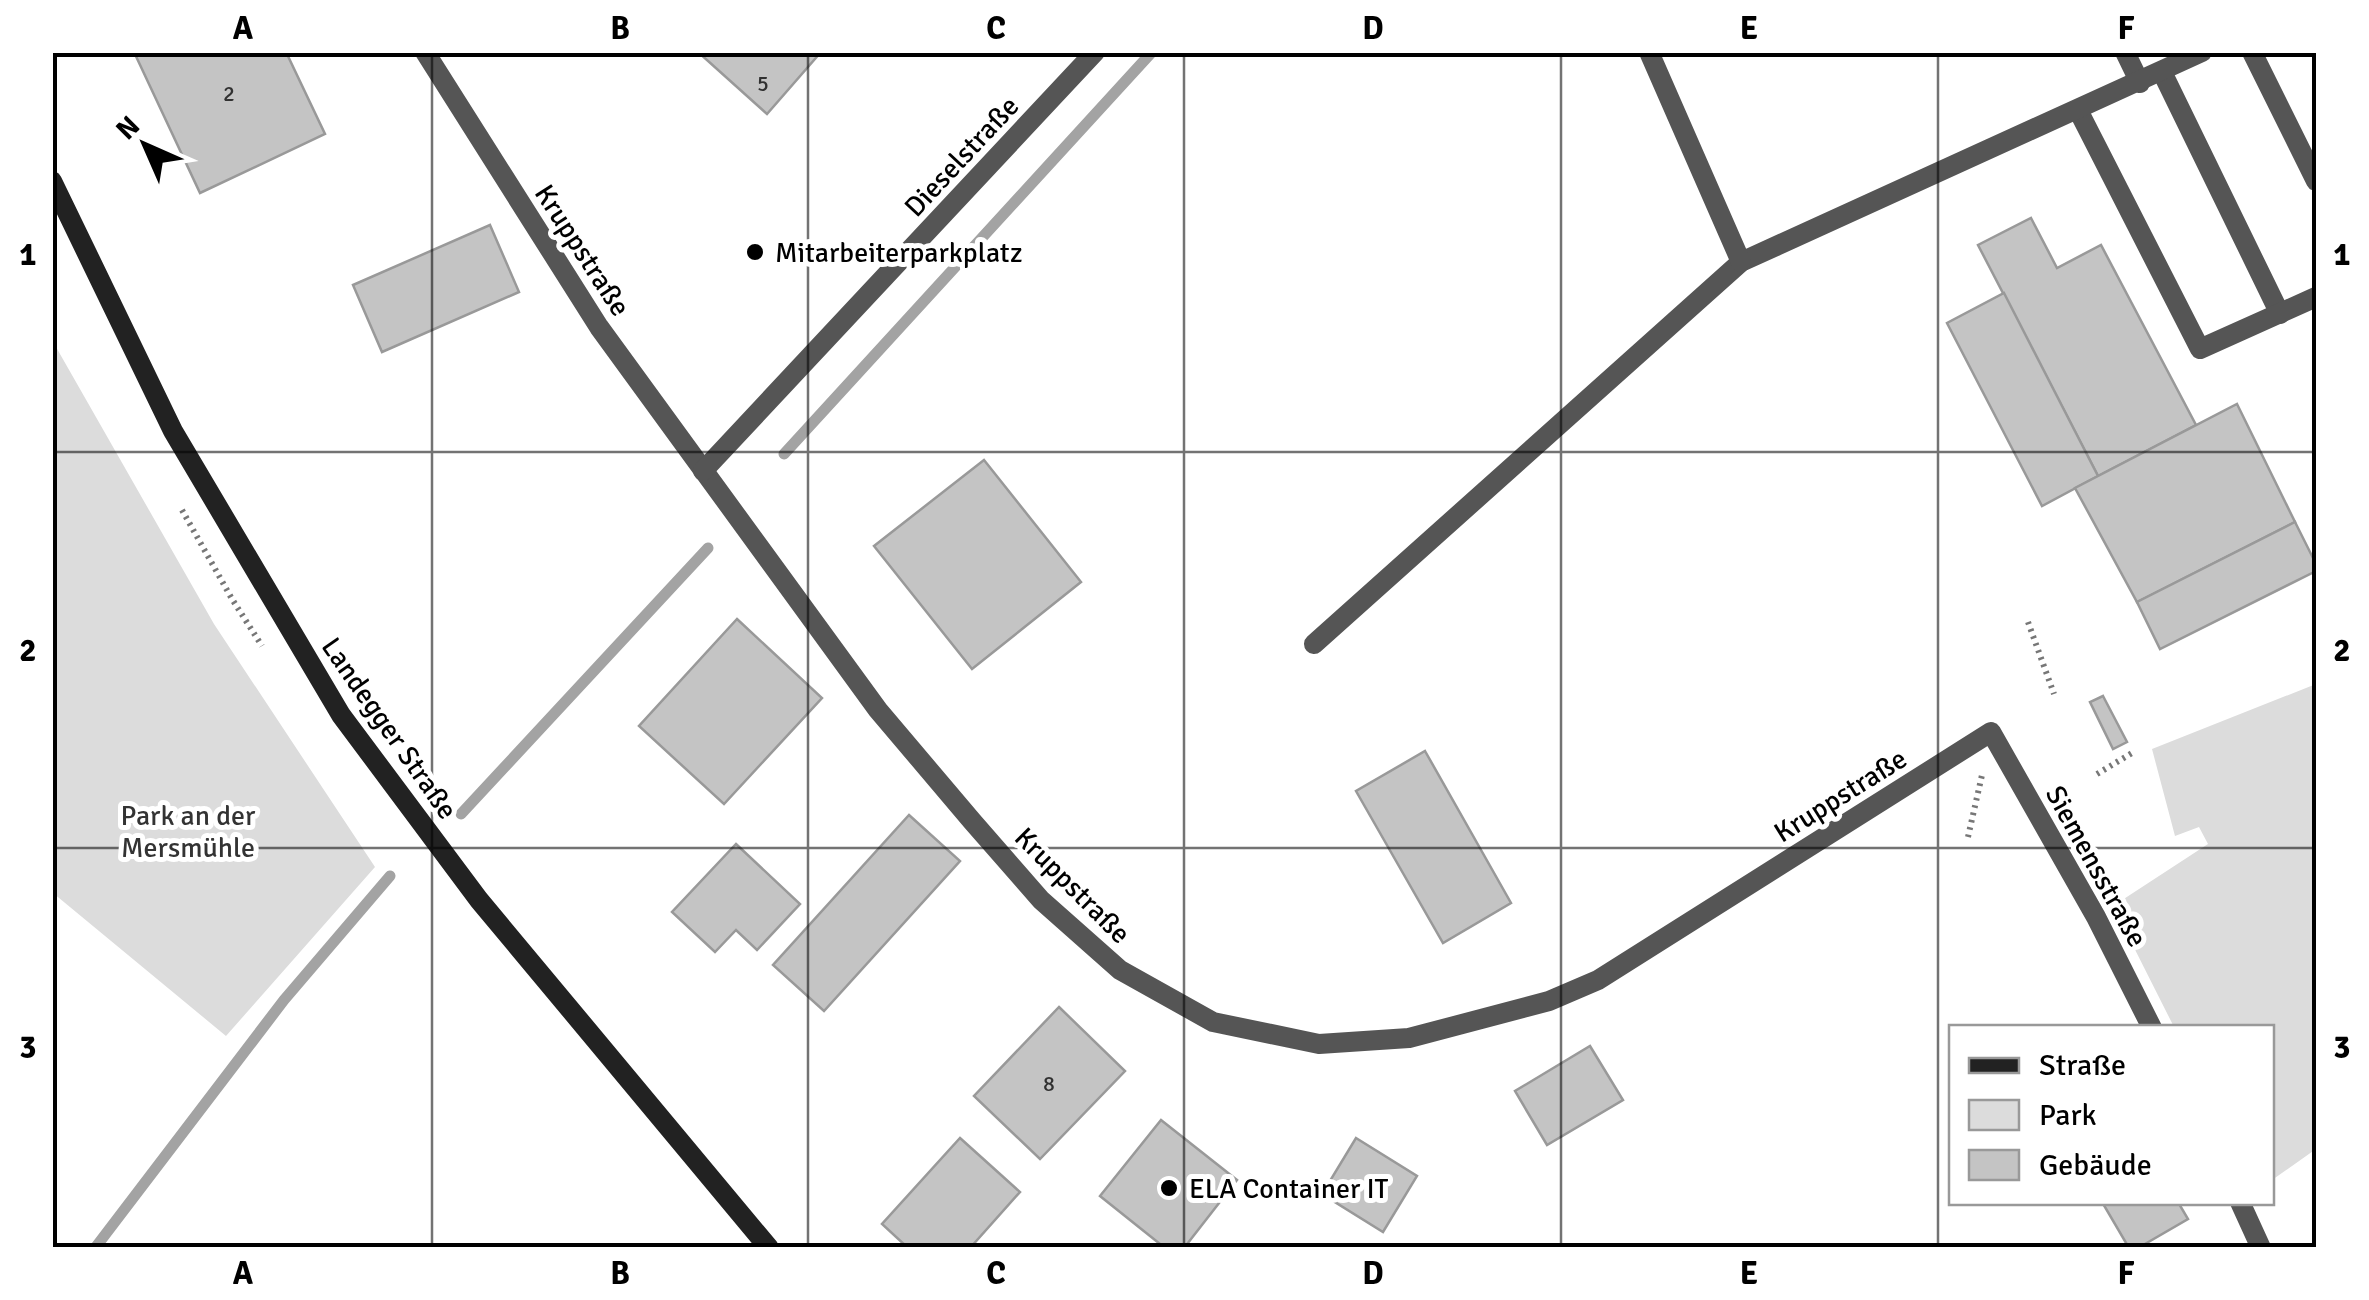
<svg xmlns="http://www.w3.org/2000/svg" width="2369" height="1300" font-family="Signika,sans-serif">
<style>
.green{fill:#dcdcdc}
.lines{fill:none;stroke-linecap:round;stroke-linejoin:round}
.stream{stroke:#a3a3a3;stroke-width:11}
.building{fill:#c4c4c4;stroke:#999;stroke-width:2.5}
.path{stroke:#777;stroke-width:6;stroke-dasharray:2.5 5;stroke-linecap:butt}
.service{stroke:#555;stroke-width:20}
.minor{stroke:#555;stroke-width:20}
.secondary{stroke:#222;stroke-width:20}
.grid{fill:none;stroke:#000;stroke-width:2.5;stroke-opacity:0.55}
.poi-dot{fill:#000;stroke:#fff;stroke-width:4}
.labels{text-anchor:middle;stroke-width:10;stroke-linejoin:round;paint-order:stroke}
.number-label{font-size:22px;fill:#313131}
.street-label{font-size:28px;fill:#000;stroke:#fff}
.poi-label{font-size:28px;fill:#000;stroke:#fff;text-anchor:start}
.park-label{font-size:28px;fill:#333;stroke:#fff}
.neatline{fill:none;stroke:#000;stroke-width:4}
.grid-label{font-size:32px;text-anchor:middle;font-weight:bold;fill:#000}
</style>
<rect width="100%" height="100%" fill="#fff"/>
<!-- green -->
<g class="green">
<path d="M52,340l162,284 161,243 -149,169 -173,-143z"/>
<path d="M2316,684v465l-44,31v-152l-98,-1 -61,-121 95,-62 -9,-17 -24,9 -23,-87z"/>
</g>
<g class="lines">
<!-- stream -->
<g class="stream">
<path d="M784,454l368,-402"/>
<path d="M461,814l247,-266"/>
<path d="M95,1248l189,-248 106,-124"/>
</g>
</g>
<!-- building -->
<g class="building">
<path d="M134,52h152l39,82 -125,59z"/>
<path d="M698,52h123l-54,62z"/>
<path d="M2031,218l26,50 44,-23 95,180 -98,51 -120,-231z"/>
<path d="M490,225l29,67 -137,60 -29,-67z"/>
<path d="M2004,293l94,183 -56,30 -95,-183z"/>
<path d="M2237,404l58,118 -158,80 -62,-114z"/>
<path d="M984,460l97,122 -109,87 -98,-123z"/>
<path d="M2295,522l21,42v7l-156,78 -23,-47z"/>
<path d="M737,619l85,79 -98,106 -85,-78z"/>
<path d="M2103,696l24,46 -14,7 -23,-47z"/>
<path d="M1425,751l86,152 -68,40 -87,-152z"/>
<path d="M909,815l51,46 -136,150 -51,-46z"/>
<path d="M736,844l64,60 -43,46 -21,-20 -21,22 -43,-40z"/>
<path d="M1059,1007l66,64 -85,88 -66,-63z"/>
<path d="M1590,1046l33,54 -76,45 -32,-54z"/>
<path d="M1161,1120l76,60 -53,68h-19l-65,-52z"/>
<path d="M960,1138l60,54 -50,56h-62l-26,-24z"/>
<path d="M1356,1138l61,38 -34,56 -61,-38z"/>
<path d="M2102,1202h76l10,17 -50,29h-9z"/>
</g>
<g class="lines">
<!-- path -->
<g class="path">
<path d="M182,510l50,89 30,47"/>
<path d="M2028,622l26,72"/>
<path d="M2097,774l35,-21"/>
<path d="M1968,837l14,-62"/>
</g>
<!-- service -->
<g class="service">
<path d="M2125,52l15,31"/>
<path d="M2252,52l64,129"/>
<path d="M2162,72l118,242"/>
<path d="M2078,110l122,239 116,-52"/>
<path d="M1314,644l427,-382 461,-210"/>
</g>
<!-- minor -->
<g class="minor">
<path d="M425,52l174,275 279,383 94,111 69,79 79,70 93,52 106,22 90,-6 140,-37 49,-21 393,-248 105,185 56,111"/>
<path d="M1649,52l92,210"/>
<path d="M703,471l392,-419"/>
<path d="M2240,1202l21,46"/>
</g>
<!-- secondary -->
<path class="secondary" d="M52,181l121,250 168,284 138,185 290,348"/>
</g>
<!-- grid -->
<path class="grid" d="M432,52v1196M808,52v1196M1184,52v1196M1561,52v1196M1938,52v1196M52,452h2264M52,848h2264"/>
<!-- markers -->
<g class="poi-dot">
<circle cx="755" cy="252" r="10"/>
<circle cx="1169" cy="1188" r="10"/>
</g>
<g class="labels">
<!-- number labels -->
<g class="number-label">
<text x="763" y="91">5</text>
<text x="229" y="101">2</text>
<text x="1049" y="1091">8</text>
</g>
<!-- street labels -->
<g class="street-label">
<text transform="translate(961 156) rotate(-47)" y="10">Dieselstraße</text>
<text transform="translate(583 250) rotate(57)" y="10">Kruppstraße</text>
<text transform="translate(390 728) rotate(55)" y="10">Landegger Straße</text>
<text transform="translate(1840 795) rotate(-32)" y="10">Kruppstraße</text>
<text transform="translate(2097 866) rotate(61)" y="10">Siemensstraße</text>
<text transform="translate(1073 885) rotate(45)" y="10">Kruppstraße</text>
</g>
<!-- poi labels -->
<g class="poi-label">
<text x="775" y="262">Mitarbeiterparkplatz</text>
<text x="1189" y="1198">ELA Container IT</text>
</g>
<!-- park labels -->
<g class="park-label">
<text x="188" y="825">Park an der<tspan x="188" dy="32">Mersmühle</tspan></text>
</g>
</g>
<!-- border -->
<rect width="2369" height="1300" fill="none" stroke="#ffffff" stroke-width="110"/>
<!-- legend -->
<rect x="1949" y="1025" width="325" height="180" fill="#ffffff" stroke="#999999" stroke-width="2.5"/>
<rect x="1969" y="1058" width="50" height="15" fill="#222222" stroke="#999999" stroke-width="2.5"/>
<text x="2039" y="1075" font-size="30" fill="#000000">Straße</text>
<rect x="1969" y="1100" width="50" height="30" fill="#dcdcdc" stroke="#999999" stroke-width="2.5"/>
<text x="2039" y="1125" font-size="30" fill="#000000">Park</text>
<rect x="1969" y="1150" width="50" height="30" fill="#c4c4c4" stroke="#999999" stroke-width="2.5"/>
<text x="2039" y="1175" font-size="30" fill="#000000">Gebäude</text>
<!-- north arrow -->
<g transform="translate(145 145) rotate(315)" stroke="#ffffff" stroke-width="8" paint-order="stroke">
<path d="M0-8L18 38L0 25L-18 38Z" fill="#000000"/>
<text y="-15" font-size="28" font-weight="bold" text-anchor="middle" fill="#000000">N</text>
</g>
<rect x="55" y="55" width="2259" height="1190" class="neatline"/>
<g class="grid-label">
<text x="243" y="39">A</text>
<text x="620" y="39">B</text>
<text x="996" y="39">C</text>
<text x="1373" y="39">D</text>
<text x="1749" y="39">E</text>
<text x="2126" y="39">F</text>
<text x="28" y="265">1</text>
<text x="2342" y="265">1</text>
<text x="28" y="661">2</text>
<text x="2342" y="661">2</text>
<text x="28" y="1058">3</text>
<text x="2342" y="1058">3</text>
<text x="243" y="1284">A</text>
<text x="620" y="1284">B</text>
<text x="996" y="1284">C</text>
<text x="1373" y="1284">D</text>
<text x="1749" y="1284">E</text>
<text x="2126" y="1284">F</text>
</g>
</svg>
